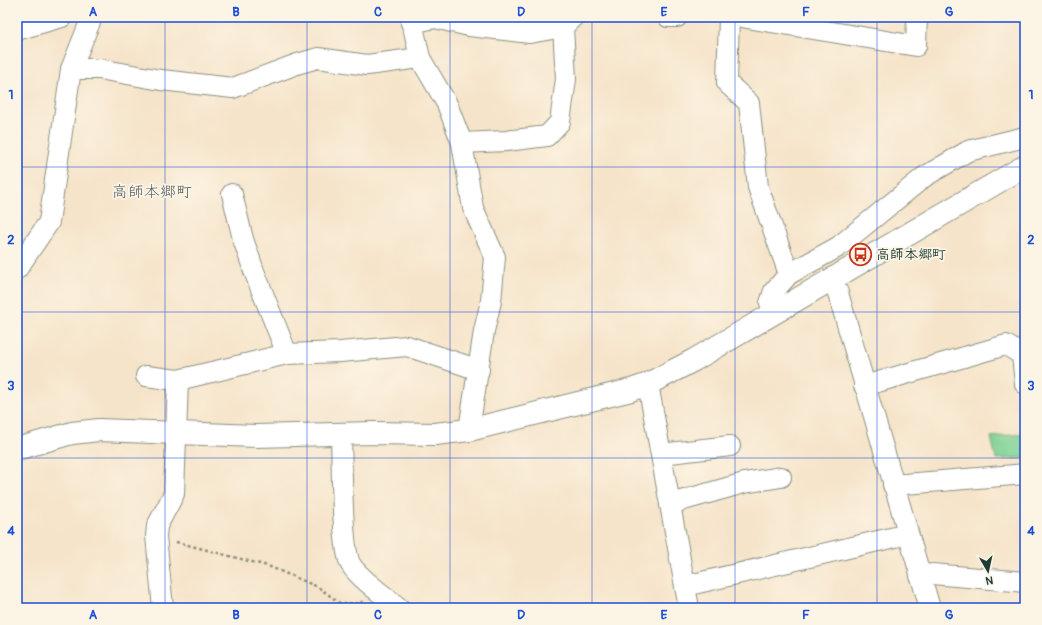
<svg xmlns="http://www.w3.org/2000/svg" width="1042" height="625" font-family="Pangolin,'Klee One',sans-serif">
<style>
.green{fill:#7dd194;stroke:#4e8764}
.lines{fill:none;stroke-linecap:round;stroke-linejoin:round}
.street-casing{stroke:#8a907f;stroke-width:22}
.secondary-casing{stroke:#8a907f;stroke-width:24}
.path{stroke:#8a907f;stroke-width:2.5;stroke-dasharray:3 3;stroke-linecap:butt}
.street{stroke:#fff;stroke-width:20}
.secondary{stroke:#fff;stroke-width:22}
.grid{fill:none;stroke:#1d4ed8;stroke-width:1;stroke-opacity:0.55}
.labels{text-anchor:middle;stroke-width:3.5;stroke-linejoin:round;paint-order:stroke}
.poi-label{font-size:14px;font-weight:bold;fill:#1f3d34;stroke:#fcf5e5;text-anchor:start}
.quarter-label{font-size:16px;fill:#575f68;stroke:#fcf5e5}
.neatline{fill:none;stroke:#1d4ed8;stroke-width:1.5}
.grid-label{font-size:13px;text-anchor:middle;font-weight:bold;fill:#1d4ed8}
</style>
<rect width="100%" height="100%" fill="#fcf5e5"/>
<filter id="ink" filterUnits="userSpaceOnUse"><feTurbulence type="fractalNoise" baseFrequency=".025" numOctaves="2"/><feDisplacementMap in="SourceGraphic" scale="8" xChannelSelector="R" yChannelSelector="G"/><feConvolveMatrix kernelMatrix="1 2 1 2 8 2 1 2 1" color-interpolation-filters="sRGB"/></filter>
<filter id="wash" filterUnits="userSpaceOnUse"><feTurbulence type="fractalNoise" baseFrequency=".012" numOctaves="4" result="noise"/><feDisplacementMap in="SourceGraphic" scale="16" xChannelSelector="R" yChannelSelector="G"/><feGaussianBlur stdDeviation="0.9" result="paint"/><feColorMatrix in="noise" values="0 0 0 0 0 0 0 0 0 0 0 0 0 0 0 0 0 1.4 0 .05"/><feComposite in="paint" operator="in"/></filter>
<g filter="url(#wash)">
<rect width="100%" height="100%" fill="#f6e4ca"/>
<!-- green -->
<path class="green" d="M1022,434l3,24 -29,1 -5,-22z"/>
</g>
<g filter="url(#ink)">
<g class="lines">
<defs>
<g id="street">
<path d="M411,17l9,41 27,46 15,39 11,65 22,49 -4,44 -7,30 -15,99"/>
<path d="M668,17h9"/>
<path d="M729,17l-2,66 22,20 9,84 31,87"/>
<path d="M741,17l175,29 1,-29"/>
<path d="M411,23l24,-5 34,8 61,7 33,-6"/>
<path d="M17,30l45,-13"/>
<path d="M71,69h28l62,11 72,8 64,-24 21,-6 49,7 53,-7"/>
<path d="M462,143l44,-2 41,-5 13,-14 6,-43 -3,-52 10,-10"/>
<path d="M232,194l11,45 11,32 33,83"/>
<path d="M17,269l32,-47 22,-153 21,-52"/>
<path d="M832,279l6,14 92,315"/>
<path d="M774,312l-4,-9 4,-12 15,-17 49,-27 86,-70 44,-26 57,-14"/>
<path d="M146,376l32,4"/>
<path d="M648,384l41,224"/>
<path d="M864,386l142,-41 16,10 3,29"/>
<path d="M341,434c1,23 0,115 10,131 9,14 35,32 48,43"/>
<path d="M661,454l69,-8"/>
<path d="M893,485l132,-11"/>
<path d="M670,504l74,-21 37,-6"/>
<path d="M920,576l12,-2 93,8"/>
<path d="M685,586l223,-52"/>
<path d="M163,608l-7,-72 1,-10 17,-32 4,-114 109,-26 53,-2 67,-6 72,24"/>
</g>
<path id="secondary" d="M17,449l55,-16 27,-3 157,6 117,-3 62,1 34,-4 162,-40 17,-6 46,-24 331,-194"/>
</defs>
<!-- street casing -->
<use href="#street" class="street-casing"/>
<!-- secondary casing -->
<use href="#secondary" class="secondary-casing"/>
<!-- path -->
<path class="path" d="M176,542l92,24 50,21 23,17 20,-1 1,-2"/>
<!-- street -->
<use href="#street" class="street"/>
<!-- secondary -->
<use href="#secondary" class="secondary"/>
</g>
</g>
<!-- grid -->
<path class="grid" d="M165,17v591M307,17v591M450,17v591M592,17v591M735,17v591M877,17v591M17,167h1008M17,312h1008M17,458h1008"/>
<!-- icons -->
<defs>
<symbol id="bus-ring" viewBox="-11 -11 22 22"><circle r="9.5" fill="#fcf5e5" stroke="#c8321e" stroke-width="1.5"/><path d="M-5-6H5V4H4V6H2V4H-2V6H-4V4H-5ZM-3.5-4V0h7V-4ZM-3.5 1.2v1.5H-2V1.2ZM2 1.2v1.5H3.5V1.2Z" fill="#c8321e"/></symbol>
</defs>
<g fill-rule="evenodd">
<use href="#bus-ring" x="848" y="242" width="25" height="25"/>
</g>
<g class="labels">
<!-- poi labels -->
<g class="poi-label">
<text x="876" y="259">高師本郷町</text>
</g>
<!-- quarter labels -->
<g class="quarter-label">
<text x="152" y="197">高師本郷町</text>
</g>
</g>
<!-- margin -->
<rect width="1042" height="625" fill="none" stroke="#fcf5e5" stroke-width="44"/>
<!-- north arrow -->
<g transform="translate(988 571) rotate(171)" stroke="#fcf5e5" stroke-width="3" paint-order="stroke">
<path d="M0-3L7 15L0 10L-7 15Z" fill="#1f3d34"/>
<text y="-6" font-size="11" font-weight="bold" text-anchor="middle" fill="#1f3d34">N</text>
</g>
<rect x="22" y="22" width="998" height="581" class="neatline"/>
<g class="grid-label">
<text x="93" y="16">A</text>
<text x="236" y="16">B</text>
<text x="378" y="16">C</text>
<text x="521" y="16">D</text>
<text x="664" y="16">E</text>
<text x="806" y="16">F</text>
<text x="949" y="16">G</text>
<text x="11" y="99">1</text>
<text x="1031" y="99">1</text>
<text x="11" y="244">2</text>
<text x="1031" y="244">2</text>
<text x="11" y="390">3</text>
<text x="1031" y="390">3</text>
<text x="11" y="535">4</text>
<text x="1031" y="535">4</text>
<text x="93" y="619">A</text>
<text x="236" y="619">B</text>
<text x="378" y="619">C</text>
<text x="521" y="619">D</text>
<text x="664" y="619">E</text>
<text x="806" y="619">F</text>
<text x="949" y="619">G</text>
</g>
</svg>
